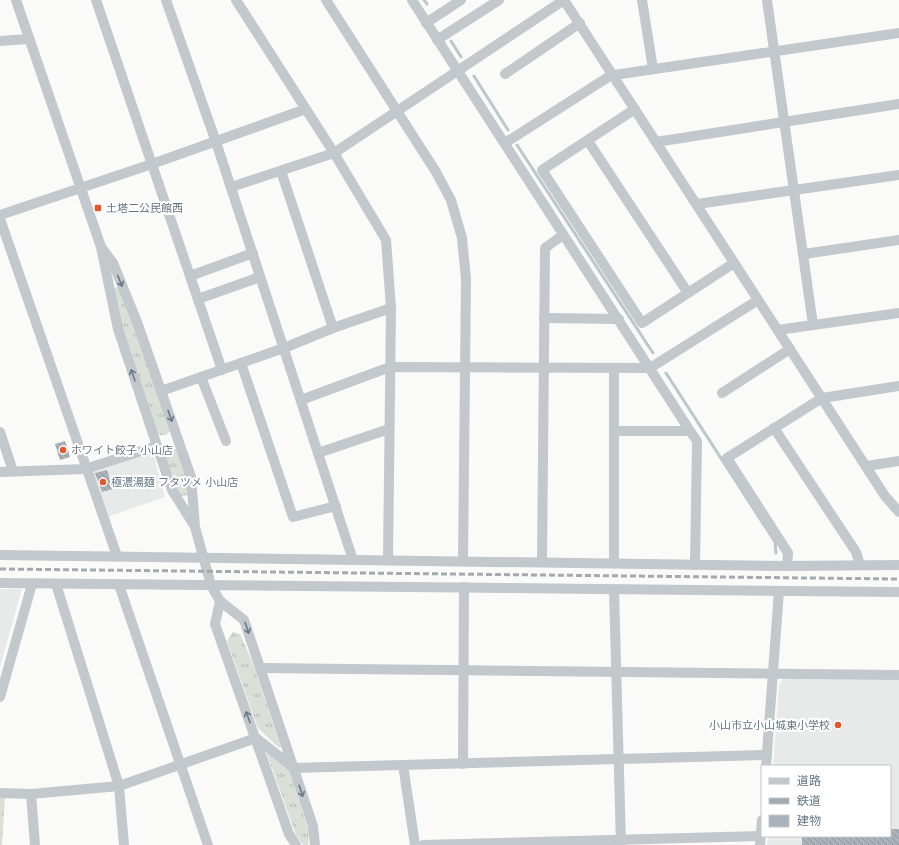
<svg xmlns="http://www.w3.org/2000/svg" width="899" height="845" font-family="Inter,'Noto Sans JP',sans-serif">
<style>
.built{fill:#e8e9e9}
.grass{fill:url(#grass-tufts)}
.park{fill:url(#park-crowns)}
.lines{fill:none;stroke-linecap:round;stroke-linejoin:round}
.stream{stroke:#bbc7cb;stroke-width:3}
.building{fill:url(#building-back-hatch)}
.minor{stroke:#c3c8cc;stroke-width:10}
.rail{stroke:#a2aab0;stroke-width:3;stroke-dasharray:6 3;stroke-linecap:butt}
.oneway{stroke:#6a7a87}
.poi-dot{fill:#e4572e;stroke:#fff;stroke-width:1.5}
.labels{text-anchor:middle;stroke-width:4;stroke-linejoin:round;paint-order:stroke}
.poi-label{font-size:11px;fill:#657683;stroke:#fff;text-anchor:start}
</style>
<defs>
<pattern id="grass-tufts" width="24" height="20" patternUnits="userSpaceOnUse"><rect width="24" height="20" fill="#dadfd7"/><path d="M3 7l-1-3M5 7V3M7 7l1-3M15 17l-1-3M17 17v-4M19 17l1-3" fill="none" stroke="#b4b9b4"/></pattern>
<pattern id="park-crowns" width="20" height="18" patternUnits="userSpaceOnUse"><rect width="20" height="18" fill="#dadfd7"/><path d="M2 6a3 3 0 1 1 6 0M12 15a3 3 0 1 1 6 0" fill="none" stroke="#b4b9b4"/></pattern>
<pattern id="building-back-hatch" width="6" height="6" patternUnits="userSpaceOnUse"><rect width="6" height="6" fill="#aab3b9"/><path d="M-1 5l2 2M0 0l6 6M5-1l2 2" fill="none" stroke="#8e969c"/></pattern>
</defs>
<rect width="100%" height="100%" fill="#fafaf8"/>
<!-- built -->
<g class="built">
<path d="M147,451l7,6 11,40 -58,20 -15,-46z"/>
<path d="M0,589h22l-22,78z"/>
<path d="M784,678l115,1v166h-132l1,-9h122v-70h-117l6,-82z"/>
</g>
<!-- grass -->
<g class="grass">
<path d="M119,287l53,142 -6,6h-7l-3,-4 -36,-106 -9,-36z"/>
<path d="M179,448l9,29 1,18 -8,1 -7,-8 -11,-35z"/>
<path d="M233,632l7,2 12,27 29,86 -2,1 -21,-20 -31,-87z"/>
<path d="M265,749l24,21 20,61 -1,14h-5l-7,-10z"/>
</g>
<!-- park -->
<path class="park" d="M0,795l5,1 -3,49h-2z"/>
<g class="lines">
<!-- stream -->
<g class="stream">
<path d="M424,0l3,4"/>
<path d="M451,41l10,16"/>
<path d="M474,76l34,54"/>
<path d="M517,145l136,208"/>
<path d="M666,373l109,169 1,11"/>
</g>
</g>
<!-- building -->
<g class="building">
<path d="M65,441l5,16 -10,3 -5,-16z"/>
<path d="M107,470l6,19 -11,3 -7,-19z"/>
<path d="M890,829h9v16h-97v-9h88z"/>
</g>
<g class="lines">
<!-- minor -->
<g class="minor">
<path d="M16,0l85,247 17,82 39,117 15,44 22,35"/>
<path d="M96,0l126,370"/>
<path d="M166,0l50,142 137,418"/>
<path d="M236,0l98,153 230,-153"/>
<path d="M326,0l110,172 15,28 11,38 4,41 -3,282"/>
<path d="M412,0l278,431"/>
<path d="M564,0l321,496 14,16"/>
<path d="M642,0l11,69"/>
<path d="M767,0l46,325"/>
<path d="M426,23l35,-23"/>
<path d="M437,40l62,-40"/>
<path d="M0,41l28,-2"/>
<path d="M505,74l75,-51"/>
<path d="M614,75l285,-42"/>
<path d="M635,109l-93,61 100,153 92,-60"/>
<path d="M588,141l100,152"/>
<path d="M656,142l243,-38"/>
<path d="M505,143l108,-69"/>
<path d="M281,171l52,157"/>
<path d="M231,187l103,-34 52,87 5,68 -3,252"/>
<path d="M697,204l202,-29"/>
<path d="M0,215l152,-51 154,-55"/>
<path d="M0,219l117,337"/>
<path d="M101,247l12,16 24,59 54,155 4,50 16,58 9,16 24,19 69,206 2,19"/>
<path d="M804,254l95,-14"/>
<path d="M190,276l63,-23"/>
<path d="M198,299l62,-22"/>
<path d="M544,318l75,1"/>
<path d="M778,330l121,-17"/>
<path d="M241,363l52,154 43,-11"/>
<path d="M201,377l25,64"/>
<path d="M161,391l123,-43 49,-20 58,-20"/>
<path d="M722,393l68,-44"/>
<path d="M301,400l89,-33 260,1 108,-68"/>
<path d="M774,428l82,124 4,13"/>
<path d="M615,431h75l7,10 -2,124"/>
<path d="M0,432l13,39"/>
<path d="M318,453l71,-24"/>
<path d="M867,466l32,-5"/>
<path d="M0,472l85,-3 72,-23"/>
<path d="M0,555l787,11 112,-1"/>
<path d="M542,562l3,-314 18,-13"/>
<path d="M614,563v-195"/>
<path d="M787,566l1,-13 -61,-95 95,-60 77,-12"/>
<path d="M0,583l899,9"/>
<path d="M56,584l63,202 5,59"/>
<path d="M119,585l89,260"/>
<path d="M614,590l7,255"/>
<path d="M220,601l-5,23 74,210 7,11"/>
<path d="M260,668l639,7"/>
<path d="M0,697l32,-113"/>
<path d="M463,764l1,-177"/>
<path d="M403,765l12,80"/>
<path d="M766,766l13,-175"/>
<path d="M0,793l31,1 88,-8 137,-48 38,30 473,-13"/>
<path d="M31,794l4,51"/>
<path d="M423,845l338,-9"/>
<path d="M760,845l2,-25"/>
</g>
<!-- rail -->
<path class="rail" d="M0,569l899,10"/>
</g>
<!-- one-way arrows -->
<defs><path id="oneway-shaft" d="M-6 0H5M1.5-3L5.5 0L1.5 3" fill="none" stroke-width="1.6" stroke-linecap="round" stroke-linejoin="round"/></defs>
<g class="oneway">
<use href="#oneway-shaft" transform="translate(120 281) rotate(68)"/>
<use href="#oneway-shaft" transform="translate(133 375) rotate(-109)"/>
<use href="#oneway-shaft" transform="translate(170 416) rotate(71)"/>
<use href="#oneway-shaft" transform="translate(247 628) rotate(71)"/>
<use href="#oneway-shaft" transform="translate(248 717) rotate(-110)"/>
<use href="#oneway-shaft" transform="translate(301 791) rotate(72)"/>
</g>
<!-- markers -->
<g class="poi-dot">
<rect x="94" y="204" width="8" height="8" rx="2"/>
<circle cx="63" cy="450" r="4"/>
<circle cx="103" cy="482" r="4"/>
<circle cx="838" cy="725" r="4"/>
</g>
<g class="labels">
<!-- poi labels -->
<g class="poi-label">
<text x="106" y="212">土塔二公民館西</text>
<text x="71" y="454">ホワイト餃子 小山店</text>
<text x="111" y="486">極濃湯麺 フタツメ 小山店</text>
<text x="830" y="729" text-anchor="end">小山市立小山城東小学校</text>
</g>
</g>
<!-- legend -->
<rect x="761" y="765" width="130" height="72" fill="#ffffff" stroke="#c1c8cd"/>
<rect x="769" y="778" width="20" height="6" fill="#c3c8cc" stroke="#c1c8cd"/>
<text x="797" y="785" font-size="12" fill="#657683">道路</text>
<rect x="769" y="798" width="20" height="6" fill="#a2aab0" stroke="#c1c8cd"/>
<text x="797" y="805" font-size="12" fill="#657683">鉄道</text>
<rect x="769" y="815" width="20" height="12" fill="#aab3b9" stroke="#c1c8cd"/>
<text x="797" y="825" font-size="12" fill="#657683">建物</text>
</svg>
